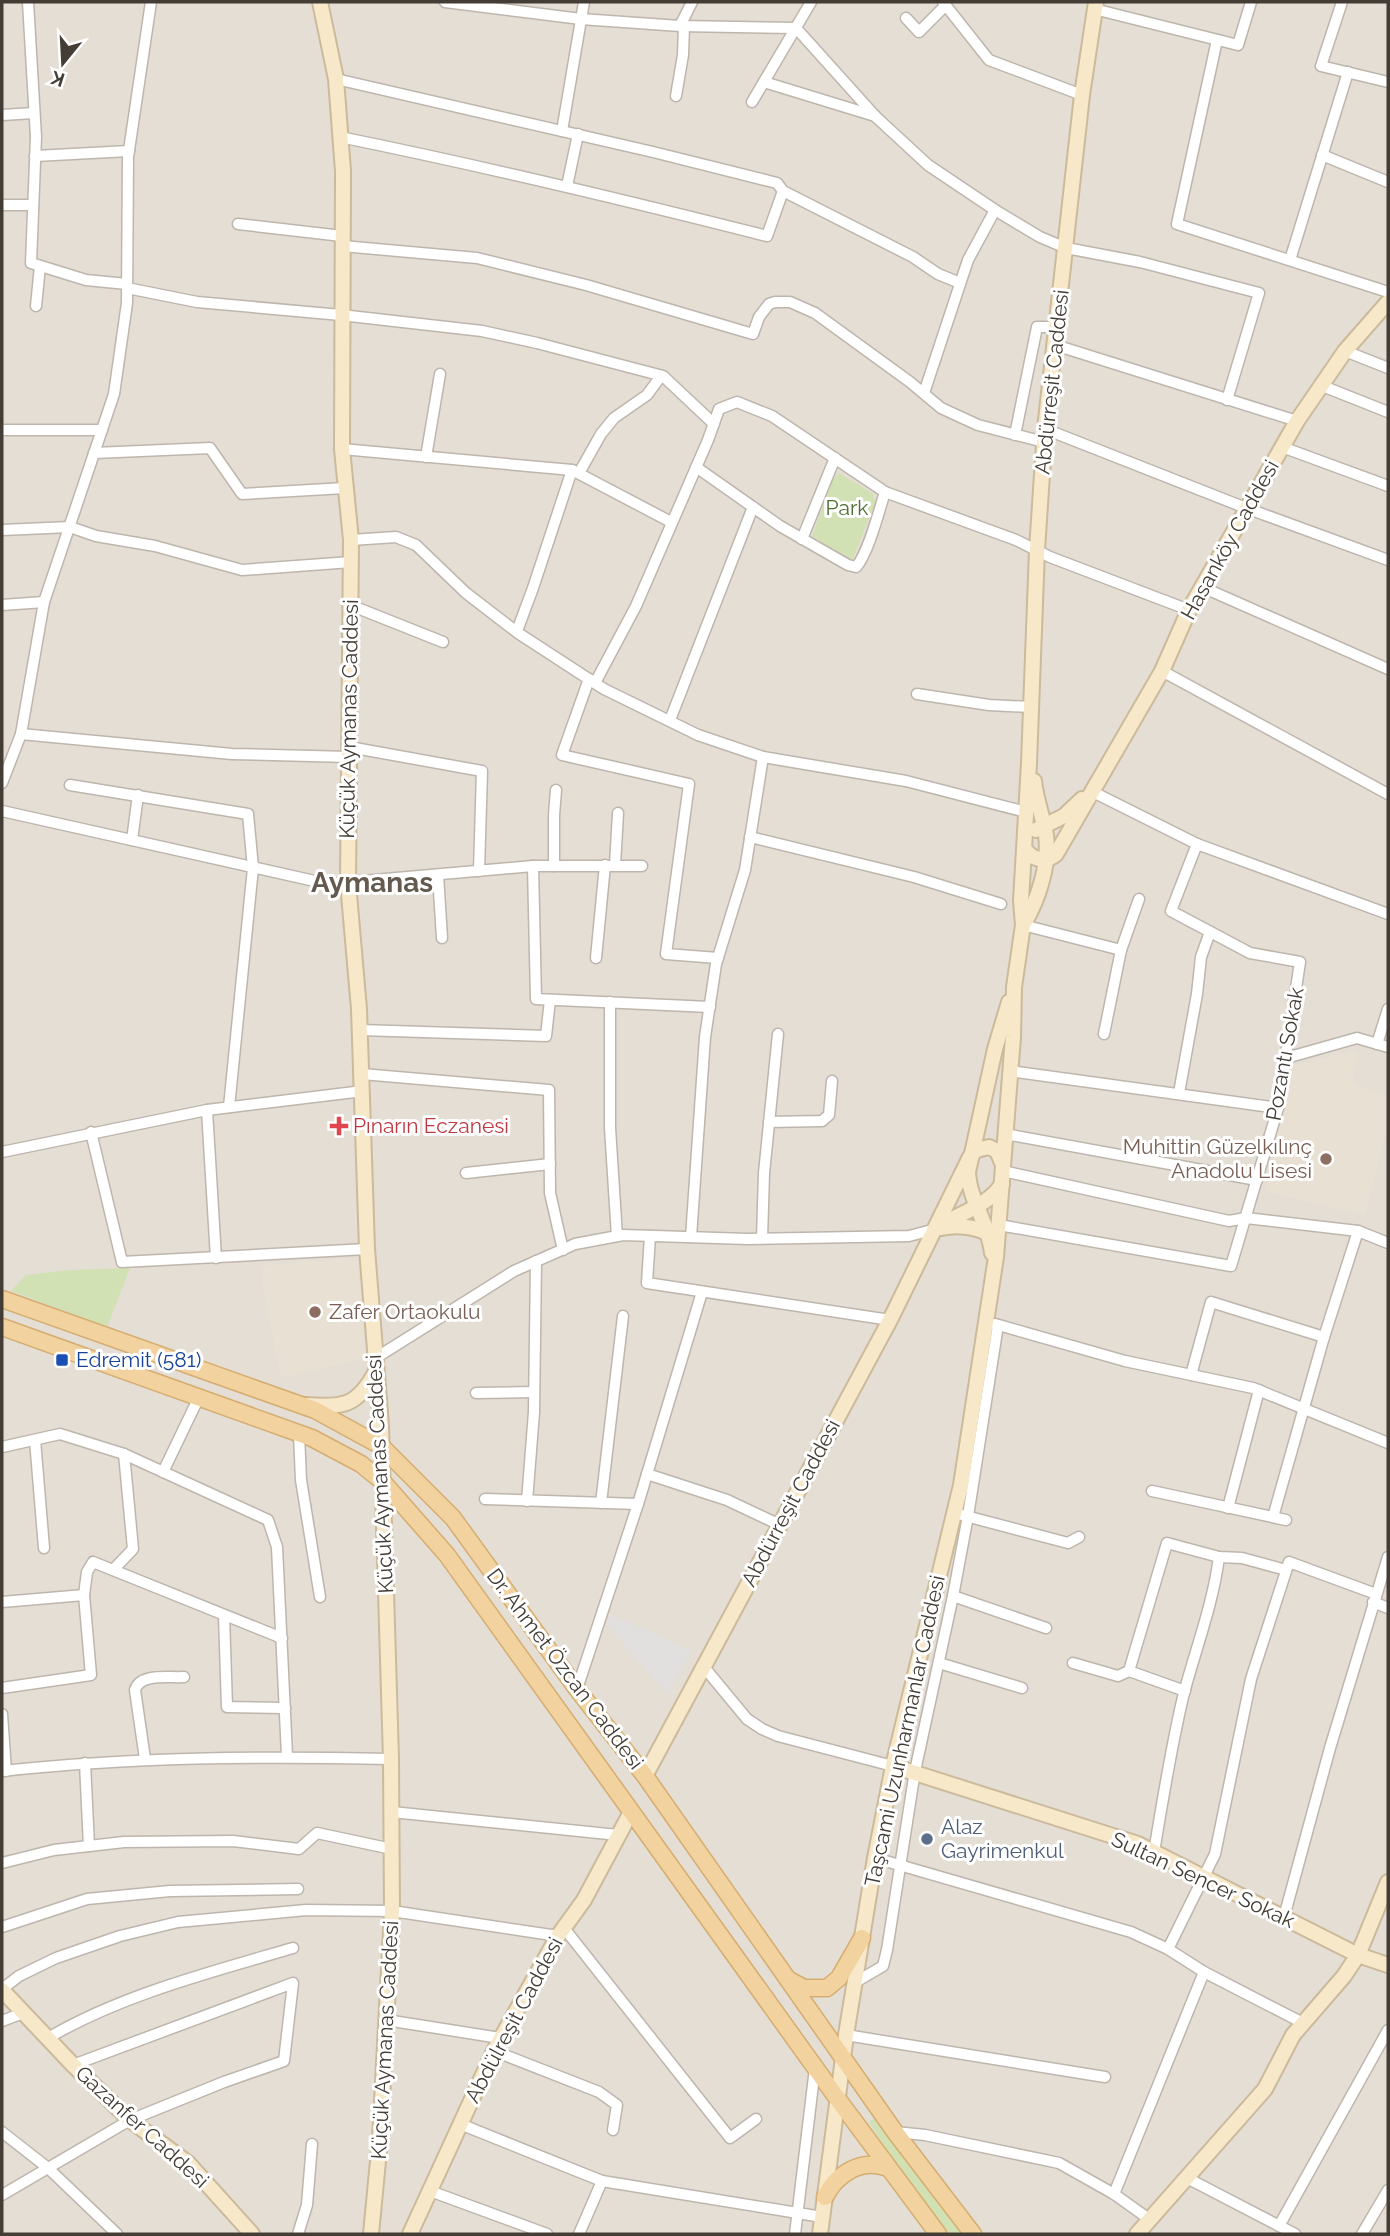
<svg xmlns="http://www.w3.org/2000/svg" width="1390" height="2236" font-family="Raleway,sans-serif">
<style>
.residential{fill:#e4ded5}
.education{fill:#e8e0d2}
.green{fill:#d1e1b4}
.parking{fill:#e2e0de}
.lines{fill:none;stroke-linecap:round;stroke-linejoin:round}
.street-casing{stroke:#beb6ad;stroke-width:13}
.secondary-casing{stroke:#cbba9b;stroke-width:18}
.primary-casing{stroke:#d5ad70;stroke-width:19}
.street{stroke:#fff;stroke-width:10}
.secondary{stroke:#f8e8ca;stroke-width:14}
.primary{stroke:#f2d29e;stroke-width:16}
.health-dot{fill:#e0444e;stroke:#fff;stroke-width:2.5}
.education-dot{fill:#8d6e63;stroke:#fff;stroke-width:2.5}
.transit-dot{fill:#1a4fb4;stroke:#fff;stroke-width:2.5}
.service-dot{fill:#5c6f8a;stroke:#fff;stroke-width:2.5}
.labels{text-anchor:middle;stroke-width:6;stroke-linejoin:round;paint-order:stroke}
.street-label{font-size:21px;fill:#433d36;stroke:#fff}
.park-label{font-size:21px;fill:#4d6e31;stroke:#fff}
.health-label{font-size:21px;fill:#be3a42;stroke:#fff;text-anchor:start}
.education-label{font-size:21px;fill:#785e54;stroke:#fff;text-anchor:end}
.transit-label{font-size:21px;fill:#164399;stroke:#fff;text-anchor:start}
.service-label{font-size:21px;fill:#4e5e75;stroke:#fff;text-anchor:start}
.district-label{font-size:28px;font-weight:bold;fill:#645a4f;stroke:#fff}
</style>
<rect width="100%" height="100%" fill="#f1ede6"/>
<!-- residential -->
<rect class="residential" x="2" y="2" width="1386" height="2232"/>
<!-- education -->
<g class="education">
<path d="M1358,1051l-5,33 35,12v31l-23,88 -99,-23 26,-127z"/>
<path d="M358,1257l7,101 -85,20 -21,-112z"/>
</g>
<!-- green -->
<g class="green">
<path d="M839,473l33,20 4,8 -24,60 -40,-25 21,-58z"/>
<path d="M130,1268l-23,59 -96,-36 15,-16 43,-5z"/>
<path d="M876,2117l88,117h-19l-35,-48 -41,-64z"/>
</g>
<!-- parking -->
<path class="parking" d="M610,1614l81,37 -24,43 -61,-70z"/>
<g class="lines">
<defs>
<g id="street">
<path d="M28,2l8,135 -5,126 55,17 41,4"/>
<path d="M445,2l136,17 99,7 116,2 80,89 52,48 67,45 45,27 26,11 74,14 119,31 -32,107"/>
<path d="M943,2l46,58 93,35"/>
<path d="M1342,2l-21,64 67,16"/>
<path d="M1094,9l144,36 13,-43"/>
<path d="M906,18l13,14 27,-27"/>
<path d="M680,26l12,-24"/>
<path d="M1217,40l-40,184 211,68"/>
<path d="M336,79l317,73 124,31 6,8 130,66 25,17 22,9"/>
<path d="M764,82l111,34"/>
<path d="M676,96l7,-41 1,-29"/>
<path d="M752,102l59,-100"/>
<path d="M2,115l32,-2"/>
<path d="M562,131l22,-129"/>
<path d="M340,137c143,29 285,63 427,99l16,-45"/>
<path d="M1322,155l66,27"/>
<path d="M35,156l94,-5"/>
<path d="M567,186l11,-52"/>
<path d="M2,205h31"/>
<path d="M238,224l104,12"/>
<path d="M342,246l135,12 109,27 167,49 6,-17 10,-13 6,-2h15l25,11 95,69 31,26 37,17 66,17"/>
<path d="M1290,260l58,-188"/>
<path d="M127,288l70,14 144,13 141,16 55,12 126,33 51,48"/>
<path d="M36,306l4,-40"/>
<path d="M1055,345l242,76"/>
<path d="M1345,351l43,17"/>
<path d="M1320,385l68,27"/>
<path d="M924,393l44,-133 27,-50"/>
<path d="M1045,429l201,79 142,52"/>
<path d="M2,430h100"/>
<path d="M1015,435l22,-108h20"/>
<path d="M1282,447l106,39"/>
<path d="M342,449l230,21 99,52"/>
<path d="M94,453l116,-5 32,46 103,-6"/>
<path d="M426,457l14,-83"/>
<path d="M696,467l84,59 68,39 8,2c12,-13 23,-56 29,-75"/>
<path d="M579,473l22,-39 13,-16 33,-23 14,-19"/>
<path d="M2,530l68,-3 26,9 59,10 87,24 109,-8"/>
<path d="M802,539l33,-81"/>
<path d="M351,540l45,-3 20,8 50,48 52,40 86,56 94,46 65,22 143,24 120,31"/>
<path d="M1202,587l186,82"/>
<path d="M2,605l42,-3"/>
<path d="M350,605l93,37"/>
<path d="M517,631l16,-43 39,-118"/>
<path d="M1162,671l226,123"/>
<path d="M589,679l-27,76 127,29 -23,170 52,4"/>
<path d="M595,683l41,-77 72,-166 11,-31 18,-7 35,14 113,76 131,48 34,17 139,53"/>
<path d="M917,694l72,11 41,2"/>
<path d="M670,720l83,-213"/>
<path d="M21,734l211,20 117,3"/>
<path d="M349,747l133,24 -3,100"/>
<path d="M2,783l19,-49 23,-132 70,-208 13,-91 1,-146 23,-155"/>
<path d="M70,785l178,29 5,54 -24,239"/>
<path d="M1091,791l106,53 191,70"/>
<path d="M2,811l326,73 205,-18h109"/>
<path d="M750,837l164,40 87,27"/>
<path d="M132,840l6,-45"/>
<path d="M615,865l3,-52"/>
<path d="M533,866l3,133 174,8"/>
<path d="M554,866v-51l2,-25"/>
<path d="M438,875l4,63"/>
<path d="M1023,925l98,25"/>
<path d="M596,958l9,-93"/>
<path d="M610,1002v126l7,108"/>
<path d="M360,1030l186,6 4,-36"/>
<path d="M1104,1034l17,-84 18,-51"/>
<path d="M1377,1044l11,-35"/>
<path d="M1286,1058l71,-20 31,9"/>
<path d="M1010,1071l268,37"/>
<path d="M362,1074l187,16 1,103 13,57"/>
<path d="M1179,1093l18,-99 4,-37 9,-25"/>
<path d="M207,1110l9,148"/>
<path d="M769,1122l53,-1 7,-6 3,-34"/>
<path d="M91,1132l31,130 245,-13"/>
<path d="M1005,1134l252,46"/>
<path d="M2,1152l205,-42 156,-19"/>
<path d="M1003,1171l226,50 17,-3 112,13 30,12"/>
<path d="M466,1173l84,-9"/>
<path d="M999,1225l232,41 47,-158 22,-146 -50,-9 -79,-42 26,-67"/>
<path d="M650,1236l-3,47 243,37"/>
<path d="M691,1237l14,-200 11,-73 29,-94 18,-113"/>
<path d="M762,1238l2,-65 14,-139"/>
<path d="M995,1324l130,37 128,27 135,55"/>
<path d="M374,1359l140,-88 61,-27 48,-9 125,4 161,-3 27,-7"/>
<path d="M1191,1375l20,-73 113,35"/>
<path d="M476,1393l58,-1"/>
<path d="M299,1434l2,46 19,117"/>
<path d="M35,1440l9,108"/>
<path d="M2,1447l58,-13 64,20 144,66 9,27 10,209"/>
<path d="M163,1472l36,-75"/>
<path d="M647,1474l80,26 53,25"/>
<path d="M1152,1491l134,29"/>
<path d="M485,1499l153,5"/>
<path d="M527,1501l7,-89 2,-151"/>
<path d="M601,1503l22,-187"/>
<path d="M1228,1508l31,-118"/>
<path d="M962,1515l106,28 11,-6"/>
<path d="M1273,1517l51,-180 34,-106"/>
<path d="M113,1570l20,-21 -9,-95"/>
<path d="M953,1596l93,32"/>
<path d="M2,1602l82,-7 3,-23 6,-10 189,76"/>
<path d="M1373,1602l15,6"/>
<path d="M224,1616l3,91 58,1"/>
<path d="M939,1663l83,25"/>
<path d="M1073,1663l45,13 11,-5"/>
<path d="M704,1667l43,52 15,10 16,7 115,30"/>
<path d="M2,1688l89,-13 -7,-80"/>
<path d="M577,1689l61,-185 64,-212"/>
<path d="M1185,1691l-56,-20 38,-128 52,14 23,1 44,12"/>
<path d="M2,1714l4,57"/>
<path d="M145,1759l-10,-69c5,-17 33,-12 49,-13"/>
<path d="M85,1763l4,83"/>
<path d="M2,1771c130,-14 259,-15 389,-12"/>
<path d="M392,1812l226,23"/>
<path d="M1154,1852c9,-53 17,-106 30,-159 12,-45 29,-89 35,-136"/>
<path d="M875,1858l256,74 37,17 36,23 99,51"/>
<path d="M2,1863l52,-13 70,-8 109,-1 66,8 18,-16 75,16"/>
<path d="M1284,1917l46,-169 58,-191"/>
<path d="M2,1927l85,-28 83,-8 128,-2"/>
<path d="M564,1928l166,210 26,-19"/>
<path d="M1168,1949l47,-95 36,-175 38,-117 87,32"/>
<path d="M854,1983l29,-17 4,-16 28,-179 38,-175 15,-80 30,-191"/>
<path d="M2,1989l17,-13 37,-18 64,-22 58,-14 128,-12 86,1 166,25"/>
<path d="M386,2020l114,18"/>
<path d="M2,2021l21,-8"/>
<path d="M846,2035l259,42"/>
<path d="M48,2038c73,-43 163,-66 245,-90"/>
<path d="M494,2051l105,41 18,13 -4,25"/>
<path d="M460,2124l142,57 220,36"/>
<path d="M2,2132l46,36 69,66"/>
<path d="M895,2132l30,3 134,28 55,31 35,25"/>
<path d="M1187,2178l108,56"/>
<path d="M430,2191l117,43"/>
<path d="M1114,2194l90,-222"/>
<path d="M2,2195l128,-75 94,-38 60,-21 9,-78 -220,82"/>
<path d="M1279,2226l109,-196"/>
<path d="M298,2234l9,-29 5,-61"/>
<path d="M579,2234l23,-53"/>
<path d="M795,2234l20,-166"/>
<path d="M1362,2234l26,-44"/>
</g>
<g id="secondary">
<path d="M320,2l16,77 7,92 -1,278 9,91 -3,343 11,126 8,240 14,176 10,334 1,152 -12,229 -9,94"/>
<path d="M1036,830l28,-14 18,-17"/>
<path d="M1025,849c7,11 21,14 31,5l106,-183 27,-61 108,-189 48,-70 43,-49"/>
<path d="M1023,925c15,-24 27,-61 23,-90 -3,-18 -10,-35 -12,-54"/>
<path d="M937,1228c20,-14 53,-23 65,-44"/>
<path d="M941,1228c17,-4 31,-2 47,5"/>
<path d="M992,1253c-3,-29 -23,-53 -24,-81l27,-123 14,-47"/>
<path d="M306,1405c37,3 52,1 70,-34"/>
<path d="M893,1766l245,78 220,111 30,10"/>
<path d="M645,1776l245,-456 80,-163 6,-7 13,-3 8,4 6,14"/>
<path d="M2,1990l71,75 57,55 58,43 64,71"/>
<path d="M410,2234l84,-183 64,-115 26,-36 47,-88"/>
<path d="M820,2234l26,-199 29,-177 18,-92 68,-281 35,-228 17,-220 1,-50 9,-62 -2,-24 8,-138 8,-213 8,-121 37,-334 14,-93"/>
<path d="M1137,2234l128,-145 28,-54 51,-59 14,-21 30,-73"/>
</g>
<g id="primary">
<path d="M2,1299l313,111 66,36 72,72 124,171 68,87 250,356 78,102"/>
<path d="M2,1327l310,111 49,26 22,18 64,73 390,543 101,136"/>
<path d="M789,1980l15,8h23l12,-10 23,-40"/>
<path d="M825,2197c12,-24 37,-39 63,-29"/>
</g>
</defs>
<!-- street casing -->
<use href="#street" class="street-casing"/>
<!-- secondary casing -->
<use href="#secondary" class="secondary-casing"/>
<!-- primary casing -->
<use href="#primary" class="primary-casing"/>
<!-- street -->
<use href="#street" class="street"/>
<!-- secondary -->
<use href="#secondary" class="secondary"/>
<!-- primary -->
<use href="#primary" class="primary"/>
</g>
<!-- markers -->
<path class="health-dot" d="M335.5 1115.5h7v7h7v7h-7v7h-7v-7h-7v-7h7z"/>
<g class="education-dot">
<circle cx="1326" cy="1159" r="7"/>
<circle cx="315" cy="1312" r="7"/>
</g>
<rect class="transit-dot" x="55" y="1353" width="14" height="14" rx="3.5"/>
<circle class="service-dot" cx="927" cy="1839" r="7"/>
<g class="labels">
<!-- street labels -->
<g class="street-label">
<text transform="translate(1052 382) rotate(-84)" y="7">Abdürreşit Caddesi</text>
<text transform="translate(1230 540) rotate(-61)" y="7">Hasanköy Caddesi</text>
<text transform="translate(349 719) rotate(-89)" y="7">Küçük Aymanas Caddesi</text>
<text transform="translate(1285 1054) rotate(-80)" y="7">Pozantı Sokak</text>
<text transform="translate(380 1474) rotate(-93)" y="7">Küçük Aymanas Caddesi</text>
<text transform="translate(791 1503) rotate(-62)" y="7">Abdürreşit Caddesi</text>
<text transform="translate(565 1669) rotate(53)" y="7">Dr. Ahmet Özcan Caddesi</text>
<text transform="translate(905 1731) rotate(-78)" y="7">Taşcami Uzunharmanlar Caddesi</text>
<text transform="translate(1203 1880) rotate(25)" y="7">Sultan Sencer Sokak</text>
<text transform="translate(514 2020) rotate(-62)" y="7">Abdülreşit Caddesi</text>
<text transform="translate(385 2040) rotate(-87)" y="7">Küçük Aymanas Caddesi</text>
<text transform="translate(142 2127) rotate(42)" y="7">Gazanfer Caddesi</text>
</g>
<!-- park labels -->
<g class="park-label">
<text x="847" y="515">Park</text>
</g>
<!-- health labels -->
<g class="health-label">
<text x="353" y="1133">Pınarın Eczanesi</text>
</g>
<!-- education labels -->
<g class="education-label">
<text x="1312" y="1154">Muhittin Güzelkılınç<tspan x="1312" dy="24">Anadolu Lisesi</tspan></text>
<text x="329" y="1319" text-anchor="start">Zafer Ortaokulu</text>
</g>
<!-- transit labels -->
<g class="transit-label">
<text x="76" y="1367">Edremit (581)</text>
</g>
<!-- service labels -->
<g class="service-label">
<text x="941" y="1834">Alaz<tspan x="941" dy="24">Gayrimenkul</tspan></text>
</g>
<!-- district labels -->
<g class="district-label">
<text x="372" y="892">Aymanas</text>
</g>
</g>
<!-- border -->
<rect width="1390" height="2236" fill="none" stroke="#433d36" stroke-width="7"/>
<!-- north arrow -->
<g transform="translate(63 63) rotate(198)" stroke="#ffffff" stroke-width="5" paint-order="stroke">
<path d="M0-5L12 26L0 18L-12 26Z" fill="#433d36"/>
<text y="-10" font-size="19" font-weight="bold" text-anchor="middle" fill="#433d36">K</text>
</g>
</svg>
